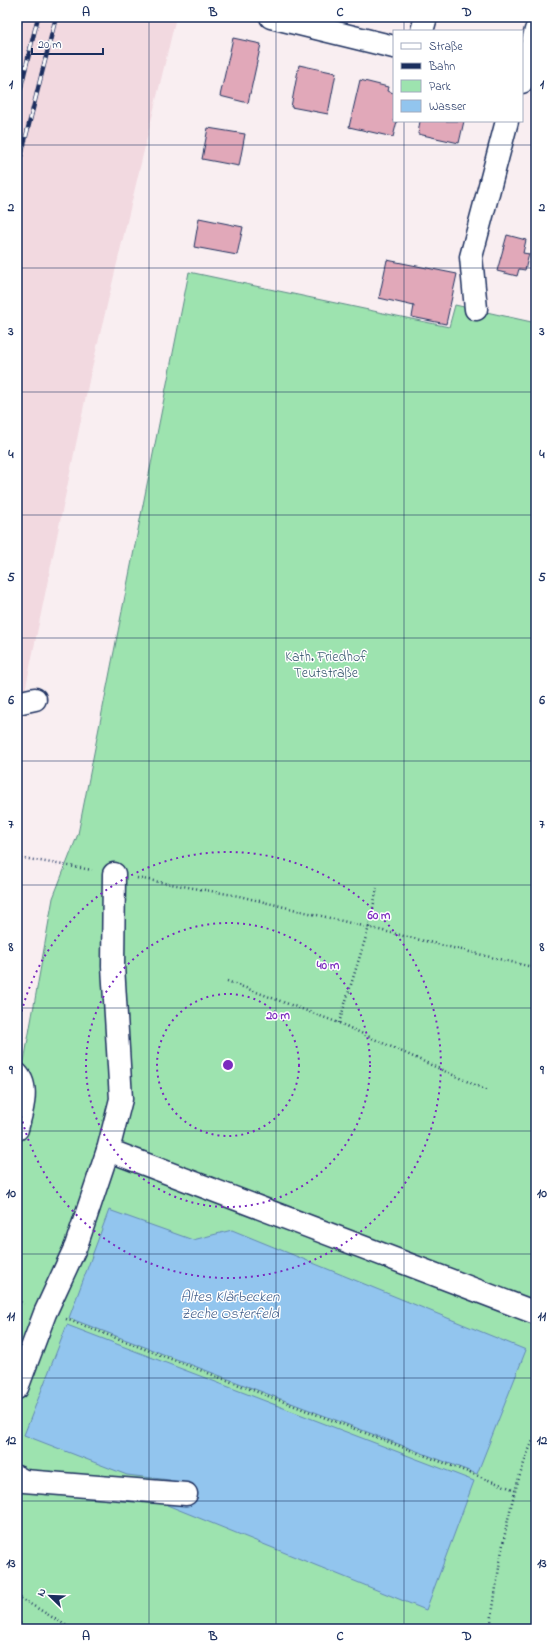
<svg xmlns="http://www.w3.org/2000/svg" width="553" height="1646" font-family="'Indie Flower',sans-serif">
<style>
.built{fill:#f2d9e0}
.green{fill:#9de3af;stroke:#5c8986}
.water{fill:#92c5ee;stroke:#6289b4}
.building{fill:#e1a8b9;stroke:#1b2f5e}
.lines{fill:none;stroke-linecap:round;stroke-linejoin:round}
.minor-casing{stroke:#1b2f5e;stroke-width:25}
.path{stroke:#1b2f5e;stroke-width:2.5;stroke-dasharray:1 3;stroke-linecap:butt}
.minor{stroke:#fff;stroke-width:22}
.rail-casing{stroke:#1b2f5e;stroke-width:4.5}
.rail{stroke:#fff;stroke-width:3;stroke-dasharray:9;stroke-linecap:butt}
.grid{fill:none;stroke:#1b2f5e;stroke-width:1;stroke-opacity:0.55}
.ring{fill:none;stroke:#7b2cbf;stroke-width:2;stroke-dasharray:2 4}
.labels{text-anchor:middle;stroke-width:3;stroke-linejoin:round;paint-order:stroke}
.park-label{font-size:14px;fill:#3c5c72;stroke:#fff}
.water-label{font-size:15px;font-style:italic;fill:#3f5c89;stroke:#fff}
.centre{fill:#7b2cbf;stroke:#fff;stroke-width:2}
.ring-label{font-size:12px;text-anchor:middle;font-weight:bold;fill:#7b2cbf;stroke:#fff;stroke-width:3;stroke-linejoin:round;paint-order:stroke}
.neatline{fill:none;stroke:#1b2f5e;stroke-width:1.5}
.grid-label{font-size:13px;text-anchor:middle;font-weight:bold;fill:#1b2f5e}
</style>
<rect width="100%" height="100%" fill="#f9eef1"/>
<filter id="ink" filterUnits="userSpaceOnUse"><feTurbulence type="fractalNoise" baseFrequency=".025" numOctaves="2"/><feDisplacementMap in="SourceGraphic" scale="8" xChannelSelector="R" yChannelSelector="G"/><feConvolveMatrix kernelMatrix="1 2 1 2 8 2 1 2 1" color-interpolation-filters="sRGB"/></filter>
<g filter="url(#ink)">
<!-- built -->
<path class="built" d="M17,17h159l-86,359 -73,354z"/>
<!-- green -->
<path class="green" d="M189,272l260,55 6,-22 81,18v1306h-519v-528l36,-203 25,-64z"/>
<!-- water -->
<g class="water">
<path d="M109,1210l84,30 39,-10 294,120 -49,124 -408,-156z"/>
<path d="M67,1325l407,156 -48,129 -259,-105 3,-25 -43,-5 -103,-40z"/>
</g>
<!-- building -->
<g class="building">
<path d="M233,38l28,6 -13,59 -28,-7z"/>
<path d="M299,65l37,8 -8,41 -37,-7z"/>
<path d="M360,80l28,7 -1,4 7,2v28h3l-4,16 -44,-10z"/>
<path d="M420,121h44l-5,22 -41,-9z"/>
<path d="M208,128l37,6 -6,32 -37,-7z"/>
<path d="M199,218l44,9 -6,28 -43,-8z"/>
<path d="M507,235l19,5 -3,13 6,1 -4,16 -6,-1 -2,7 -20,-5z"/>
<path d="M387,260l70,14 -11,50 -34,-7 2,-11 -35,-8z"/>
</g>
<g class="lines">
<defs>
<g id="minor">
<path d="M271,17l123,30"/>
<path d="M422,31l4,-14"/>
<path d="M522,82l14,-52"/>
<path d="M476,309l-5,-52 36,-136"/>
<path d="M17,703l18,-4"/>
<path d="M17,1074c13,13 4,39 0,55"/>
<path d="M108,1150l428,163"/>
<path d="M17,1388l28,-75 31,-67 32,-96 13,-51 -8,-133 1,-92"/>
<path d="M17,1477l7,4 162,13"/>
</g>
</defs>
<!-- minor casing -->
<use href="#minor" class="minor-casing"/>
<!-- path -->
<g class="path">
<path d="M17,857l75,13"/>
<path d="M137,878l102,18 297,72"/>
<path d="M227,981l112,42 147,67"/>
<path d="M339,1023l30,-96 8,-39"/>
<path d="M17,1300l7,4"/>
<path d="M66,1319l449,171"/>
<path d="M17,1596l55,33"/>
<path d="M17,1621l11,8"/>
<path d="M490,1629c8,-54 14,-108 32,-160 4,-12 8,-23 14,-34"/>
</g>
<!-- minor -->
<use href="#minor" class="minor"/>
<defs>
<g id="rail">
<path d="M17,32l4,-15"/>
<path d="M17,103l21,-86"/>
<path d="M17,172l39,-155"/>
</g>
</defs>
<!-- rail casing -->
<use href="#rail" class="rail-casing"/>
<!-- rail -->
<use href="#rail" class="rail"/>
</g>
</g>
<!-- grid -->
<path class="grid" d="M149,17v1612M276,17v1612M404,17v14M404,121v1508M17,145h519M17,268h519M17,392h519M17,515h519M17,638h519M17,761h519M17,885h519M17,1008h519M17,1131h519M17,1254h519M17,1378h519M17,1501h519"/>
<!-- distance rings -->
<g class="ring">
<circle cx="228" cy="1065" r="71"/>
<circle cx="228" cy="1065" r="142"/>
<path d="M17 1035A213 213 0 1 1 17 1095"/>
</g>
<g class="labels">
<!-- park labels -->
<g class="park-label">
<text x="326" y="661">Kath. Friedhof<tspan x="326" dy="16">Teutstraße</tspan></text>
</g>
<!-- water labels -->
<g class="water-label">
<text x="230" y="1301">Altes Klärbecken<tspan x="230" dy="17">Zeche Osterfeld</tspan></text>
</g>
</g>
<circle cx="228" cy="1065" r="6" class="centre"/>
<g class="ring-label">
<text x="379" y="919">60 m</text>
<text x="328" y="969">40 m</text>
<text x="278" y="1019">20 m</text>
</g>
<!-- margin -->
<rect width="553" height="1646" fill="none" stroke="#fff" stroke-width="44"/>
<!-- legend -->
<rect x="393" y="30" width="130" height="92" fill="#ffffff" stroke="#a4acbf"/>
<rect x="401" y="43" width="20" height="6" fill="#ffffff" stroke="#a4acbf"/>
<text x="429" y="50" font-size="12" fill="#1b2f5e">Straße</text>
<rect x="401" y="63" width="20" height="6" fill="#1b2f5e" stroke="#a4acbf"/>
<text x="429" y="70" font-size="12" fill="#1b2f5e">Bahn</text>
<rect x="401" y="80" width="20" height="12" fill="#9de3af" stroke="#a4acbf"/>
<text x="429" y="90" font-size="12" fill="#1b2f5e">Park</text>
<rect x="401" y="100" width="20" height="12" fill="#92c5ee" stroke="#a4acbf"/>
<text x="429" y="110" font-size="12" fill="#1b2f5e">Wasser</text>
<!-- north arrow -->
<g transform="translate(50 1596) rotate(293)" stroke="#ffffff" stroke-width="3" paint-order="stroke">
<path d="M0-3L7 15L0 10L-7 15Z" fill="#1b2f5e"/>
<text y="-6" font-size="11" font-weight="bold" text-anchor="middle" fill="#1b2f5e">N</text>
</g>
<!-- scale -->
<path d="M32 48v6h71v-6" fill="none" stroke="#1b2f5e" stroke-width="2"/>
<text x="38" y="48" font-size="12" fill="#1b2f5e" stroke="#ffffff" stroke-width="3" paint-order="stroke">20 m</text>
<rect x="22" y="22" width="509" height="1602" class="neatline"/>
<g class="grid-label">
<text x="86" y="16">A</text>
<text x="213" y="16">B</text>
<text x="340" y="16">C</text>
<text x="467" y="16">D</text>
<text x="11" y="88">1</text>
<text x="542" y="88">1</text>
<text x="11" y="211">2</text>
<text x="542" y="211">2</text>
<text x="11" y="335">3</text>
<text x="542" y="335">3</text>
<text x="11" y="458">4</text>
<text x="542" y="458">4</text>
<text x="11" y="581">5</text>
<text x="542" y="581">5</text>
<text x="11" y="704">6</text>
<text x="542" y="704">6</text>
<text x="11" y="828">7</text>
<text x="542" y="828">7</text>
<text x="11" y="951">8</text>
<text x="542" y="951">8</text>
<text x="11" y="1074">9</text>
<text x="542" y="1074">9</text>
<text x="11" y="1197">10</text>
<text x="542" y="1197">10</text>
<text x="11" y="1320">11</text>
<text x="542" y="1320">11</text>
<text x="11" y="1444">12</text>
<text x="542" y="1444">12</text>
<text x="11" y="1567">13</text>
<text x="542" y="1567">13</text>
<text x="86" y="1640">A</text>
<text x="213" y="1640">B</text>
<text x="340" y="1640">C</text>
<text x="467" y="1640">D</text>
</g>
</svg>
